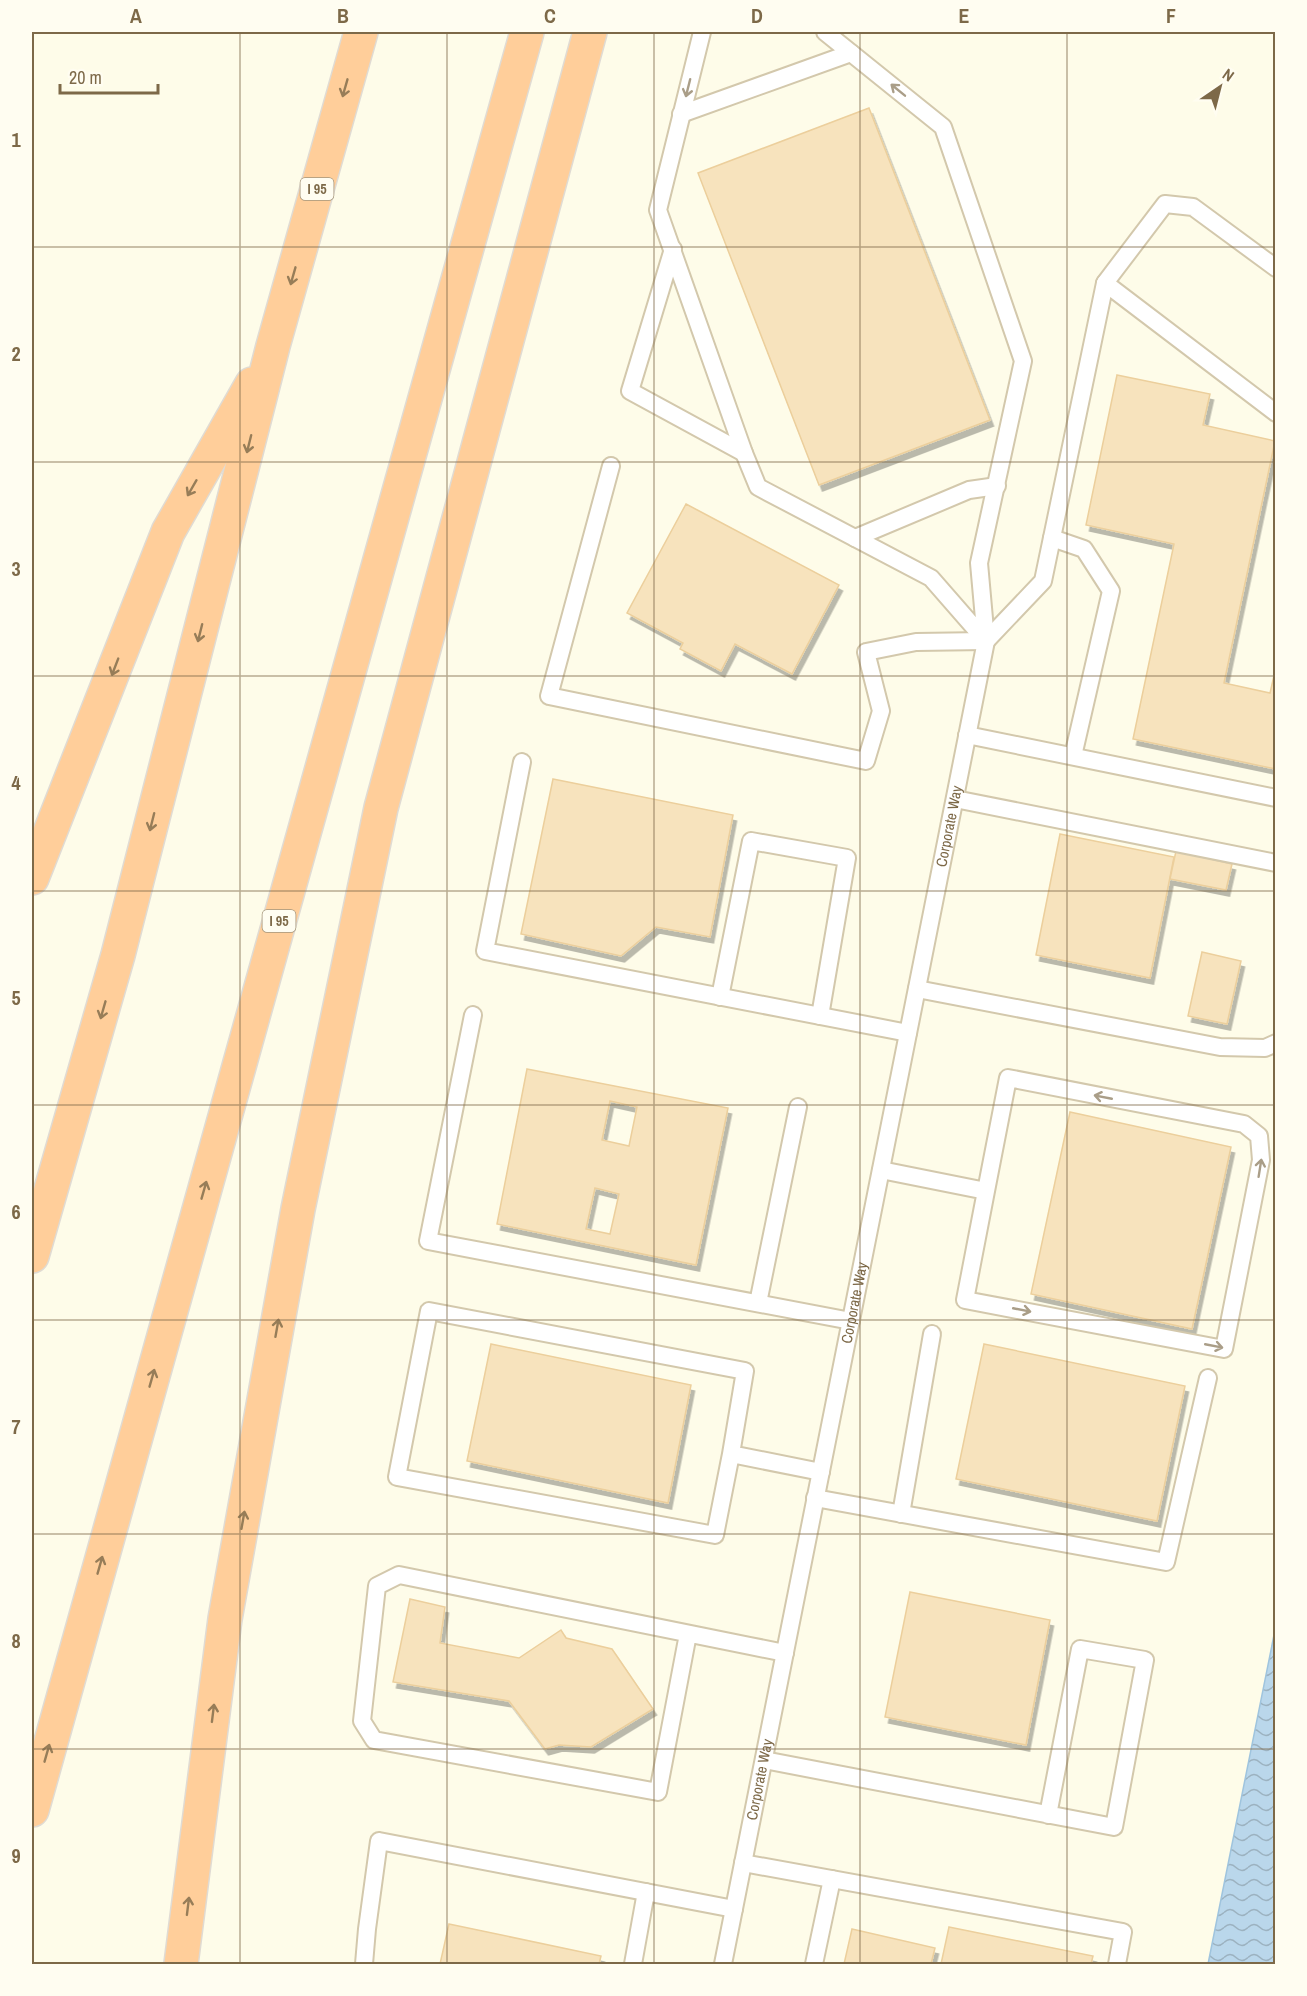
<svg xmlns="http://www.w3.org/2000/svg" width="1307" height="1996" font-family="'Archivo Narrow',sans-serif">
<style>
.water{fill:url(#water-waves);stroke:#9fc4de;stroke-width:1.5}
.building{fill:#f7e3bd;stroke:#eccf9c;stroke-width:1.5;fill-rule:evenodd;filter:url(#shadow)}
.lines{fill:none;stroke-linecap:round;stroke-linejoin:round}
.service-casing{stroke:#d3c8ac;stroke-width:20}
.motorway-casing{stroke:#e0dbd3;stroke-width:36}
.service{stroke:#fff;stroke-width:16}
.motorway{stroke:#ffce9a;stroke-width:33}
.oneway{stroke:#977d58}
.oneway2{stroke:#aa9e88}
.grid{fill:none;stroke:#7d6948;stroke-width:1.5;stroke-opacity:0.55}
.labels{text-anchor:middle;stroke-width:6;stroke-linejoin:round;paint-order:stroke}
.shield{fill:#fffdf1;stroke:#a4957b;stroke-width:1.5}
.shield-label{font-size:14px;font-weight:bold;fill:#7d6948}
.street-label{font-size:15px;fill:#7d6948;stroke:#fffdf1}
.neatline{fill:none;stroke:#7d6948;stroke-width:2}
.grid-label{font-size:20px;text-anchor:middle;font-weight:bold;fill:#7d6948}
</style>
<defs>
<pattern id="water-waves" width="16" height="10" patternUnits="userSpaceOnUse" patternTransform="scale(1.5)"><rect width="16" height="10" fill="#bad7eb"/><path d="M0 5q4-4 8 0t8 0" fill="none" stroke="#9cb2c0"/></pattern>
<filter id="shadow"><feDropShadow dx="3.5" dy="6" stdDeviation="0" flood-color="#0004"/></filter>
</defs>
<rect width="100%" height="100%" fill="#fefce9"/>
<!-- water -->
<path class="water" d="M1275,1630v334h-67z"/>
<!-- building -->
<g class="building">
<path d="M869,108l121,312 -171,65 -121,-312z"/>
<path d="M1117,375l93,19 -7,31 72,16 -51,242 46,10 6,-26v102l-143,-30 41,-195 -88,-19z"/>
<path d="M686,504l153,81 -47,89 -57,-30 -14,27 -41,-22 3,-6 -56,-30z"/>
<path d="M553,779l180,36 -23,122 -54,-10 -35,29 -100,-22z"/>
<path d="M1060,834l114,23 -24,121 -114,-23z"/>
<path d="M1176,851l56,13 -6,26 -56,-11z"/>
<path d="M1202,952l39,9 -14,63 -39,-8z"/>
<path d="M527,1069l201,39 -32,157 -199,-41zM610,1101l27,6 -8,39 -27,-6zM595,1188l24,6 -9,40 -24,-5z"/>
<path d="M1070,1112l161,35 -39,182 -161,-35z"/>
<path d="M491,1344l200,41 -23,118 -201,-42z"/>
<path d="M984,1344l201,42 -28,135 -201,-42z"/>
<path d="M910,1592l140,28 -24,125 -141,-28z"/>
<path d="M410,1599l35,8 -5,36 79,15 42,-28 5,8 46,11 41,60 -62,38 -32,-2 -14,4 -36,-48 -116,-19z"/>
<path d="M449,1924l152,32 -2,8h-159z"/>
<path d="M949,1927l144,29 -2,8h-150z"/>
<path d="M852,1929l83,19 -4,16h-87z"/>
</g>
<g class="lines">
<defs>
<g id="service">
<path d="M702,32l-44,178 86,243 14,34 173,91 55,63 -7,-78 44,-202 -80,-234 -118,-95"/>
<path d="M681,114l170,-61"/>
<path d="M673,249l-43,142 114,62"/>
<path d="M1105,283l60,-79 28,3 83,61"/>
<path d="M611,466l-62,230 317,65 15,-50 -15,-59 50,-10 70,-1 57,-60 62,-298 171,130"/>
<path d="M855,538l114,-48 28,-4"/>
<path d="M1052,538l32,11 27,42 -38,165"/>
<path d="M967,735l309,63"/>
<path d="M522,762l-37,189 423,82"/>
<path d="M955,799l321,64"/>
<path d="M917,989l303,58 45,1 11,-5"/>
<path d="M720,997l31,-156 96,17 -27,158"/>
<path d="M473,1015l-45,226 423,80"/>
<path d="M881,1170l105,21 -21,109 259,49 37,-189 -2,-24 -15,-12 -236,-46 -22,113"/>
<path d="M758,1303l40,-196"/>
<path d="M731,1454l-16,81 -318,-58 32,-166 316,60 -14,83 90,18"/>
<path d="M815,1498l351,64 42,-184"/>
<path d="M901,1514l31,-180"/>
<path d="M688,1634l-30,158 -284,-52 -12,-19 15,-135 22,-11 351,71 35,7"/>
<path d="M764,1760l350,67 31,-167 -65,-11 -32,166"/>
<path d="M743,1863l380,69 -6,32"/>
<path d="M364,1964l3,-35 12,-88 355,68"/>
<path d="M633,1964l13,-72"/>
<path id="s1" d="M723,1964l263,-1323"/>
<path d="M814,1964l18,-85"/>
</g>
<g id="motorway">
<path d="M32,878l136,-346 84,-148"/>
<path d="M32,1256l86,-301 155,-609 88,-314"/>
<path d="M32,1810l495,-1778"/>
<path d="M181,1964l44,-345 73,-410 83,-401 209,-776"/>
</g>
</defs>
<!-- service casing -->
<use href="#service" class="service-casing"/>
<!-- motorway casing -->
<use href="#motorway" class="motorway-casing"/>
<!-- service -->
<use href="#service" class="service"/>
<!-- motorway -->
<use href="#motorway" class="motorway"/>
</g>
<!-- one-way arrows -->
<defs><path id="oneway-shaft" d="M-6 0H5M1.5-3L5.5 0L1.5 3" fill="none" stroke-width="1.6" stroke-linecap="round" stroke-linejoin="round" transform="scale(1.5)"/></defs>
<g class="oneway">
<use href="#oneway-shaft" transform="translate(345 88) rotate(106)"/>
<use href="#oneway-shaft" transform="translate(293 276) rotate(106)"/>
<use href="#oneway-shaft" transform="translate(249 444) rotate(104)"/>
<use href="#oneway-shaft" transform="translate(192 488) rotate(120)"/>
<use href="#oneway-shaft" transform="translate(200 633) rotate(104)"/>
<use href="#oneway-shaft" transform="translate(115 667) rotate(111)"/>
<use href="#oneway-shaft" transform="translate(152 822) rotate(104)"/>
<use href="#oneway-shaft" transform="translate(103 1010) rotate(106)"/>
<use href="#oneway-shaft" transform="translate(204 1190) rotate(-74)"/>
<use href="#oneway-shaft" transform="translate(277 1328) rotate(-80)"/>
<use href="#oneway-shaft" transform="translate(152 1378) rotate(-74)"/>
<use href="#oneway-shaft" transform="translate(243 1520) rotate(-80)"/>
<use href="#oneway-shaft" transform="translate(100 1565) rotate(-74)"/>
<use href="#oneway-shaft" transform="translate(213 1713) rotate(-83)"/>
<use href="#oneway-shaft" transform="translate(47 1753) rotate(-74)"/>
<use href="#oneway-shaft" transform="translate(188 1906) rotate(-83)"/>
</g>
<g class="oneway2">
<use href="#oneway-shaft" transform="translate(688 88) rotate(104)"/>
<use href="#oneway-shaft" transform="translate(898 90) rotate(-141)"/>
<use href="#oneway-shaft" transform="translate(1103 1097) rotate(-169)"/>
<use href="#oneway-shaft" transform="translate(1260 1168) rotate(-81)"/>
<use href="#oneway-shaft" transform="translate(1022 1310) rotate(11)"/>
<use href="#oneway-shaft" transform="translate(1214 1346) rotate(11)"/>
</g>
<!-- grid -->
<path class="grid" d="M240,32v1932M447,32v1932M654,32v1932M860,32v1932M1067,32v1932M32,247h1244M32,462h1244M32,676h1244M32,891h1244M32,1105h1244M32,1320h1244M32,1534h1244M32,1749h1244"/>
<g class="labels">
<!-- shield labels -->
<g class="shield">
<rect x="300.5" y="178" width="33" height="22" rx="4.5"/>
<rect x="262.5" y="910" width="33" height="22" rx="4.5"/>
</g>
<g class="shield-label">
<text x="317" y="194">I 95</text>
<text x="279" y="926">I 95</text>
</g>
<!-- street labels -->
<g class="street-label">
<text dy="5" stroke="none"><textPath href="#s1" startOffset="1160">Corporate Way</textPath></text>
<text dy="5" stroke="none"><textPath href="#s1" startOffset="674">Corporate Way</textPath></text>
<text dy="5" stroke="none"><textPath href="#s1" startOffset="188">Corporate Way</textPath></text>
</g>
</g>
<!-- border -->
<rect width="1307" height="1996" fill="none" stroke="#fffdf1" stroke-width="66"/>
<!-- north arrow -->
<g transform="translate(1220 87) rotate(35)" stroke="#fffdf1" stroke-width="4.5" paint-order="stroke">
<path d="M0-4.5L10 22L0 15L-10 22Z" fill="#7d6948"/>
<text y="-9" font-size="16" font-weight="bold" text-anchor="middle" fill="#7d6948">N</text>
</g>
<!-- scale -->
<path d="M60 84v9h98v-9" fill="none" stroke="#7d6948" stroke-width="3"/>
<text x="69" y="84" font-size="18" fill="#7d6948" stroke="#fffdf1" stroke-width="4.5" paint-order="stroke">20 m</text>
<rect x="33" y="33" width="1241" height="1930" class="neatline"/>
<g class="grid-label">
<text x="136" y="23">A</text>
<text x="343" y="23">B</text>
<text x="550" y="23">C</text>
<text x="757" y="23">D</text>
<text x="964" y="23">E</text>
<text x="1171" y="23">F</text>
<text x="16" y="147">1</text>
<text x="16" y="361">2</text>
<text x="16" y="576">3</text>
<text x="16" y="790">4</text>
<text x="16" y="1005">5</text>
<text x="16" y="1219">6</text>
<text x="16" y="1434">7</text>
<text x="16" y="1648">8</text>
<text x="16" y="1863">9</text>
</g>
</svg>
